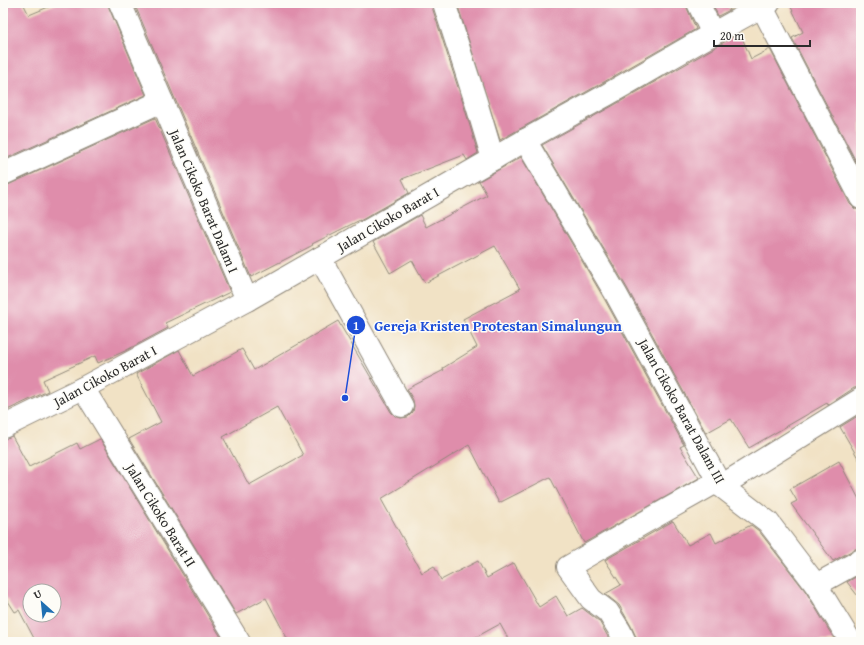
<svg xmlns="http://www.w3.org/2000/svg" width="864" height="645" font-family="'Gentium Book Plus',serif">
<style>
.building{fill:#df8dab;fill-rule:evenodd}
.lines{fill:none;stroke-linecap:round;stroke-linejoin:round}
.minor-casing{stroke:#8e8678;stroke-width:24}
.minor{stroke:#fff;stroke-width:22}
.labels{text-anchor:middle;stroke-width:3;stroke-linejoin:round;paint-order:stroke}
.street-label{font-size:14px;fill:#2b2b2b;stroke:#fdfcf7}
.leader{fill:none;stroke:#1d4ed8;stroke-width:1.5}
.callout-dot{fill:#1d4ed8;stroke:#fdfcf7;stroke-width:1.5}
.mark-label{font-size:12px;text-anchor:middle;font-weight:bold;fill:#fff}
.callout-label{font-size:15px;text-anchor:middle;font-weight:bold;fill:#1d4ed8;stroke:#fdfcf7;stroke-width:3;stroke-linejoin:round;paint-order:stroke}
</style>
<rect width="100%" height="100%" fill="#fdfcf7"/>
<filter id="ink" filterUnits="userSpaceOnUse"><feTurbulence type="fractalNoise" baseFrequency=".025" numOctaves="2"/><feDisplacementMap in="SourceGraphic" scale="8" xChannelSelector="R" yChannelSelector="G"/><feConvolveMatrix kernelMatrix="1 2 1 2 8 2 1 2 1" color-interpolation-filters="sRGB"/></filter>
<filter id="wash" filterUnits="userSpaceOnUse"><feTurbulence type="fractalNoise" baseFrequency=".012" numOctaves="4" result="noise"/><feDisplacementMap in="SourceGraphic" scale="16" xChannelSelector="R" yChannelSelector="G"/><feGaussianBlur stdDeviation="0.9" result="paint"/><feColorMatrix in="noise" values="0 0 0 0 0 0 0 0 0 0 0 0 0 0 0 0 0 1.4 0 .05"/><feComposite in="paint" operator="in"/></filter>
<g filter="url(#wash)">
<rect width="100%" height="100%" fill="#f1e2c5"/>
<g id="blocks">
<!-- building -->
<g class="building">
<path d="M3,3h20l6,12 29,-12h50l1,5 37,87 -143,65z"/>
<path d="M134,3h298v4l32,99 14,47 -11,7 -3,-5 -62,24 7,14 -49,28v-1l-48,24 1,1 -62,32z"/>
<path d="M457,3h229l1,5 9,21 -92,53 -104,58z"/>
<path d="M712,3h15l3,7 -12,6z"/>
<path d="M789,3h72v168l-69,-133 11,-6z"/>
<path d="M740,33l11,26 19,-10 80,155 5,5 6,1v177l-7,1 -26,17 -1,-2 -78,45 -18,-29 -25,14 -79,-145 -85,-143 74,-41z"/>
<path d="M155,118l75,174 -65,31 3,5 -43,23 -27,12 -3,-7 -52,24 5,11 -45,21v-226l5,-1z"/>
<path d="M521,157l84,143 79,145 -4,2 19,31 -115,65 -34,-66 -51,26 -30,-58 -88,54 41,74 12,-7 7,14 37,-19 9,17 27,-15 25,44 17,-11 12,20 14,-8 17,13 12,21h-101l-10,-18 -33,18h-178l-23,-44 -30,16 -107,-175 32,-17 -25,-48 43,-24 14,26 49,-27 12,21 84,-49 53,91 4,4 6,2 7,-1 5,-5 1,-6 -1,-6 -6,-11 37,-19 -1,-2 34,-21 -14,-28 57,-30 -25,-43 -70,37 -13,-23 -22,13 -17,-31 47,-27 6,12 61,-32 -8,-14zM277,407l26,48 -54,30 -26,-48z"/>
<path d="M861,414v49l-21,-36z"/>
<path d="M12,436l17,31 48,-24 3,6 20,-10 124,203h-188l-17,-32 -4,2 -12,-19v-154zM30,591h24v24h-24z"/>
<path d="M839,461l22,42v45l-6,1 -22,12 -42,-57 6,-3 -7,-12z"/>
<path d="M673,521l15,24 23,-12 5,10 35,-18 8,6 47,61 30,50h-199l-1,-5 -5,-11 -12,-21 -14,-11 16,-9 -16,-25z"/>
<path d="M861,574v26l-14,-18z"/>
</g>
</g>
</g>
<g filter="url(#ink)">
<use href="#blocks" fill-opacity="0" stroke="#8e8678" stroke-width="1"/>
<g class="lines">
<defs>
<g id="minor">
<path d="M120,3l127,297"/>
<path d="M444,3l32,99 17,57"/>
<path d="M698,3l15,31"/>
<path d="M762,7l99,191"/>
<path d="M525,140l91,154 102,187 3,5 47,36 48,63 35,57"/>
<path d="M3,174l159,-73"/>
<path d="M320,258l82,148"/>
<path d="M83,388l156,254"/>
<path d="M3,427l80,-39 164,-88 246,-141c38,-23 78,-44 117,-66 53,-30 105,-62 159,-90"/>
<path d="M721,486l140,-87"/>
<path d="M816,585l45,-25"/>
<path d="M625,642l-5,-11 -12,-19 -17,-13 -23,-32 72,-42 78,-44"/>
</g>
</defs>
<!-- minor casing -->
<use href="#minor" class="minor-casing"/>
<!-- minor -->
<use href="#minor" class="minor"/>
</g>
</g>
<g class="labels">
<!-- street labels -->
<g class="street-label">
<text transform="translate(204 201) rotate(67)" y="5">Jalan Cikoko Barat Dalam I</text>
<text transform="translate(388 219) rotate(-30)" y="5">Jalan Cikoko Barat I</text>
<text transform="translate(105 376) rotate(-28)" y="5">Jalan Cikoko Barat I</text>
<text transform="translate(682 411) rotate(61)" y="5">Jalan Cikoko Barat Dalam III</text>
<text transform="translate(161 515) rotate(58)" y="5">Jalan Cikoko Barat II</text>
</g>
</g>
<!-- callouts -->
<path class="leader" d="M345 398L356 325"/>
<g class="callout-dot">
<circle cx="345" cy="398" r="4"/>
<circle cx="356" cy="325" r="10"/>
</g>
<g class="mark-label">
<text x="356" y="330">1</text>
</g>
<g class="callout-label">
<text x="498" y="331">Gereja Kristen Protestan Simalungun</text>
</g>
<!-- margin -->
<rect width="864" height="645" fill="none" stroke="#fdfcf7" stroke-width="16"/>
<!-- north arrow -->
<g transform="translate(42 603) rotate(333)"><circle r="19" fill="#fdfcf7" stroke="#a9a8a5"/>
<path d="M0-3L7 15L0 10L-7 15Z" fill="#1f6fb2"/>
<text y="-6" font-size="11" font-weight="bold" text-anchor="middle" fill="#2b2b2b">U</text>
</g>
<!-- scale -->
<path d="M714 40v6h96v-6" fill="none" stroke="#2b2b2b" stroke-width="2"/>
<text x="720" y="40" font-size="12" fill="#2b2b2b" stroke="#fdfcf7" stroke-width="3" paint-order="stroke">20 m</text>
</svg>
